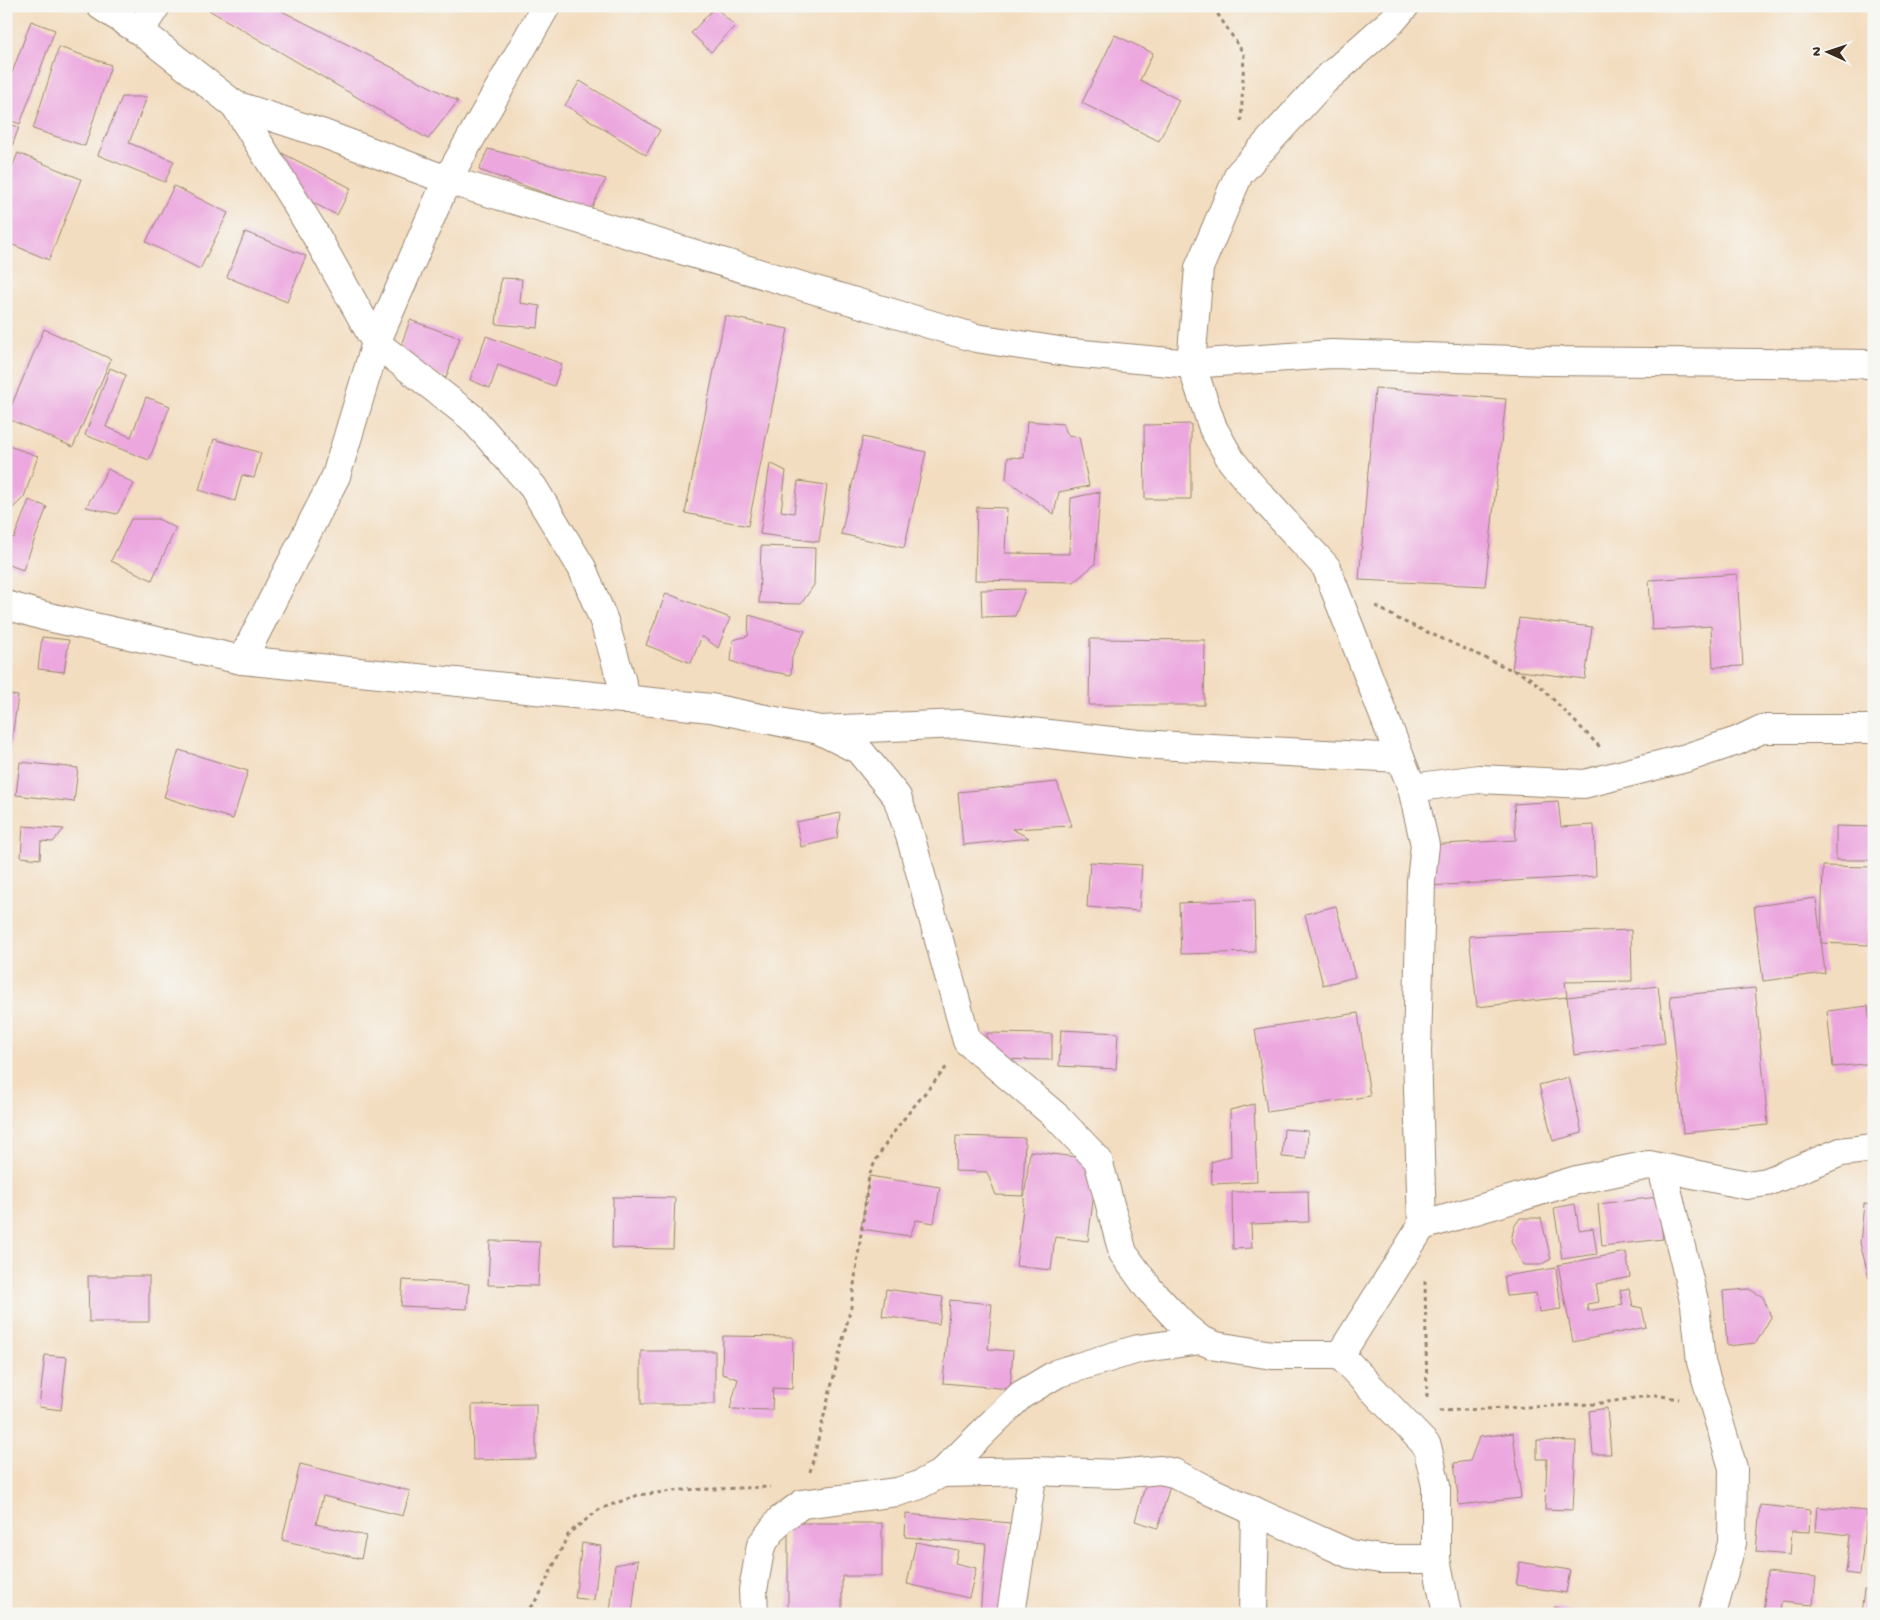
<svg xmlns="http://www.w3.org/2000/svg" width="1880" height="1620" font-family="'Gochi Hand',sans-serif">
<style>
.building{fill:#eca7df}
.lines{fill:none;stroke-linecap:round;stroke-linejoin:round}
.street-casing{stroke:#97846f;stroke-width:30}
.path{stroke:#97846f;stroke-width:3;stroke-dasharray:4 4;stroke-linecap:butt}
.street{stroke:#fff;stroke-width:28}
</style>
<rect width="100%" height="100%" fill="#f6f6f2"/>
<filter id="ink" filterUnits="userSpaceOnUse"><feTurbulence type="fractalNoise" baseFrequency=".02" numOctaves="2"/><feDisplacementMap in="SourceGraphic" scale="10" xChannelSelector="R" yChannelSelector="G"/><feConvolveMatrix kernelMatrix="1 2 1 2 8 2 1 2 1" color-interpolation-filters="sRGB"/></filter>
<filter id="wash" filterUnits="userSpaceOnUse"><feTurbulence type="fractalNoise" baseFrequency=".0096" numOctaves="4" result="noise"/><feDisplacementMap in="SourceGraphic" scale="20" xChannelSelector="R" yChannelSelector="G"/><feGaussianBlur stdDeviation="1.12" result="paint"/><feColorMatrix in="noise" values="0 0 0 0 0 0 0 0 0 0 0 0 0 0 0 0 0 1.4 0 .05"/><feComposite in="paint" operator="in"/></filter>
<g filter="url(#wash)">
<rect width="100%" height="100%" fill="#f3ddc0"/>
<g id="blocks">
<!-- building -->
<g class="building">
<path d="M202,6h70l186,95 -30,38z"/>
<path d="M715,7l20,19 -24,26 -20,-19z"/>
<path d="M31,21l24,9 -35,94 -14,-5v-39l3,1z"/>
<path d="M1115,35l38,18 -13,27 39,20 -20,41 -77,-38z"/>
<path d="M59,47l52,18 -26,81 -52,-17z"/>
<path d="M580,81l80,49 -14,25 -81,-50z"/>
<path d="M122,97h25l-18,46 45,18 -9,21 -67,-27z"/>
<path d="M6,123l13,4 -13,36z"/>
<path d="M272,148l79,40 -14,27 -67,-34z"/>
<path d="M488,149l118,30 -15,30 -112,-39z"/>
<path d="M18,153l63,26 -32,81 -43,-18v-61z"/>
<path d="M174,186l54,27 -28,56 -54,-27z"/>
<path d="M245,232l61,24 -19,46 -60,-25z"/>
<path d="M501,278l21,1 -2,24 20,3 -2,22 -42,-4z"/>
<path d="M725,316l63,13 -40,197 -63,-13z"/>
<path d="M410,320l50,18 -14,40 -50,-18z"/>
<path d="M44,329l67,30 -38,88 -67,-29z"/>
<path d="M486,336l76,28 -8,22 -56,-21 -8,23 -20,-8z"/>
<path d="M110,368l16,7 -20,52 25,10 15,-40 24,9 -21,54 -64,-25z"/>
<path d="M1375,388l131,11 -21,187 -126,-6z"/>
<path d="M1027,421l36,3 5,11 11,2 10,49 -30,6 -5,22 -48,-35 2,-22 16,1z"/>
<path d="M1191,424v75h-46l-1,-74z"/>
<path d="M863,437l63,15 -22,96 -63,-14z"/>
<path d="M214,439l47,14 -7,25 -12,-3 -7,26 -36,-11z"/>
<path d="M6,445l32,11 -14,41 -15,15 -3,-1z"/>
<path d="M770,463l16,8 -5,40 13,2 4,-32 29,4 -8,57 -59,-8z"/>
<path d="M108,469l26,15 -17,30 -31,-7z"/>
<path d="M1100,492l-5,72 -21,18 -99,-2 2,-73 30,1 -2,45 64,1 2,-56z"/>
<path d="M29,500l18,7 -24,63 -17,-6v-29l8,3z"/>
<path d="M131,519h27l18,9 -24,52 -41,-19z"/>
<path d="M761,546l54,2 -1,37 -13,19 -42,-1z"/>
<path d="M1737,574l6,92 -30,1 -2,-41 -59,4 -3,-50z"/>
<path d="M1025,589l-10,27 -33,1 -1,-27z"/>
<path d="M666,593l64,25 -12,30 -16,-12 -11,27 -45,-18z"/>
<path d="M749,615l56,16 -13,25 -1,19 -41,-7 -19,-7 2,-21 15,-4z"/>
<path d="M1519,618l73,9 -7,52 -73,-9z"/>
<path d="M42,637l27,3 -5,32 -26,-3z"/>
<path d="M1090,639l115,1 -1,65h-115z"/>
<path d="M6,694l12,2 -11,77 -1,-1z"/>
<path d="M179,750l69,21 -15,48 -69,-22z"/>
<path d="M20,762l58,6 -4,34 -58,-7z"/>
<path d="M1057,782l15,44 -60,3 17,9 -66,7 -5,-53z"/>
<path d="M1558,801l3,26 33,-2 2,51 -168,10 -3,-41 91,-5 -2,-36z"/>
<path d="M840,813l-3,25 -36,9 -5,-25z"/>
<path d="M23,826l41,3 -11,13 -12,-1 -1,18 -19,-2z"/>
<path d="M1836,826l38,1v33h-38z"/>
<path d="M1090,862l52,3 -3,46 -52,-4z"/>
<path d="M1823,866l49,1 -3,78 -48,-2z"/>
<path d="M1816,898l9,75 -62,8 -9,-75z"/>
<path d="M1254,900l1,52 -74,2 -2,-51z"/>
<path d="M1336,906l19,71 -32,8 -18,-71z"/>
<path d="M1631,930l1,51 -67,1 2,15 -90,10 -8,-71z"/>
<path d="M1658,986l7,57 -91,12 -7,-58z"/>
<path d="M1755,988l13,137 -85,8 -13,-137z"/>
<path d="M1868,1006l6,57 -41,4 -6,-56z"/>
<path d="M1358,1013l12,83 -103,16 -12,-83z"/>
<path d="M1061,1030l57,3 -2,36 -57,-3z"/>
<path d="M987,1033l65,1v26l-66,-1z"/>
<path d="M1569,1077l13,56 -29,8 -14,-56z"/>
<path d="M1254,1104l3,78 -45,2 -1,-22 20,-6 -1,-46z"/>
<path d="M1284,1129l24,2 -2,28 -24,-2z"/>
<path d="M956,1136l69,2 -2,58 -27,-1 -9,-23 -32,-1z"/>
<path d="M1030,1151l68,9 -10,81 -33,-4 -4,33 -35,-4z"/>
<path d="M869,1176l71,11 -6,36 -18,-3 -6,16 -49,-7z"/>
<path d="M1308,1191l1,31 -58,2 1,24 -19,1 -1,-57z"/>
<path d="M613,1197l62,1 -2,51 -61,-1z"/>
<path d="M1658,1197l5,42 -61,7 -4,-42z"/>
<path d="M1575,1204l4,26 14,-2 4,26 -35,5 -8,-51z"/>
<path d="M1864,1204l10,1v72l-5,1 -9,-35z"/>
<path d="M1520,1218h21l10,41 -11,6h-17l-12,-24 3,-14z"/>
<path d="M490,1241l50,1 -2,44 -50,-1z"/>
<path d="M1626,1252l4,25 -34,7 3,18 -12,2 1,7 35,-6 -3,-15 9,-2 4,18 9,2 4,19 -73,15 -15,-77z"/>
<path d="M1556,1268l5,41 -22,3 -3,-19 -29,3 -3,-20z"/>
<path d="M88,1276h61v46h-60z"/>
<path d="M403,1280l66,4 -2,25 -66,-3z"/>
<path d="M886,1289l57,8 -4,27 -57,-8z"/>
<path d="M1749,1289l14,8 8,20 -15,26 -29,3 -4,-55z"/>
<path d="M950,1300l42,4 -4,45 25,2 -3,38 -67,-6z"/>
<path d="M723,1336l70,1 -1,52 -19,-1 -1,22 -42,-1 8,-30 -16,-5z"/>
<rect x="641" y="1351" width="74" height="53"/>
<path d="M45,1355l22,2 -6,53 -22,-3z"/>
<path d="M536,1404v55l-63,1 -1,-55z"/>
<path d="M1607,1408l4,46h-18l-4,-43z"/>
<path d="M1513,1433l8,65 -62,7 -5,-42 16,-2 9,-24z"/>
<path d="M1537,1440l39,1 -3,69 -28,-1 2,-50h-10z"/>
<path d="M300,1464l110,27 -7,25 -80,-20 -7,28 50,12 -5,23 -79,-19z"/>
<path d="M1148,1476l23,6 -13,46 -23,-7z"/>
<path d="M1760,1505l51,5 -2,22 -17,-1 -2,24 -34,-3z"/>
<path d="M1817,1507l50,4 -7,64 -14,-2 4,-38 -35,-4z"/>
<path d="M906,1514l105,9 -8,91h-23l6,-70 -81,-7z"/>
<path d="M788,1523h94v53h-40v37l-54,1z"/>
<path d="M916,1542l42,8 -3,13 21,5 -7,30 -62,-14z"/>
<path d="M582,1543l19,3 -7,54 -19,-2z"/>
<path d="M638,1560l-6,54h-22l5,-49z"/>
<path d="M1520,1562l50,8 -4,23 -50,-8z"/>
<path d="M1767,1572l49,5 -3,28 -32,-3 -1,12h-17z"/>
<path d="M1864,1590l10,1v23h-13z"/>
<path d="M1554,1607l23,6v1h-24z"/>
</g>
</g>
</g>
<g filter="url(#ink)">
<use href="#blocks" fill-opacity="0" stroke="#97846f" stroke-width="1"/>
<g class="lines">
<defs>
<g id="street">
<path d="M101,6l39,25 95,74 89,29 123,46 529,158 96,15 119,11 141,-10 215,7 327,3"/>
<path d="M1405,6l-12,14 -69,61 -85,93 -40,94 -8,96 22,64 18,32 20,25 75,82 86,221 13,57 -4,36 -4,171 5,174"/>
<path d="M140,31l16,-25"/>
<path d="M235,105l80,129 61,109 95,74 62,70 49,81 22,53 23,79"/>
<path d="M6,605l38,11 198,44 469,48 109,22 140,-6 178,20 262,14"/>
<path d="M242,660l94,-184 40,-133 71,-163 99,-174"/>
<path d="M821,731l38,19 38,47 14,42 56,202 90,76 41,43 25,93 26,36 35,37 17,14 15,6 56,9h68l87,91 9,40v73l11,55"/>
<path d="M1412,788l67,-9 105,5 102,-26 51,-17 25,-12h112"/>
<path d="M1662,1168l33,137 6,57 32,106 -1,75 -20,71"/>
<path d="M1340,1355l82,-129 155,-46 72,-15 98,20 20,-3 74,-30 33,-4"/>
<path d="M942,1473l91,-2 84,3 43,-4 14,3 29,15 147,66 30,5h56"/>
<path d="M754,1614l-1,-24 8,-45 19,-25 22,-16 95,-12 20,-6 25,-13 79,-78 37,-22 80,-24 63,-9"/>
<path d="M1011,1614l22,-143"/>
<path d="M1253,1614l2,-103"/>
</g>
</defs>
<!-- street casing -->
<use href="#street" class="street-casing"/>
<!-- path -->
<g class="path">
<path d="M1217,6v7l27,41 -3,71"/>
<path d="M1376,606l24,14 128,57 12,9 60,61"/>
<path d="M1425,1281l2,119"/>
<path d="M1439,1411l155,-7 61,-9 24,4"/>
<path d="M810,1472l41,-165 18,-131c14,-38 54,-79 79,-111"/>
<path d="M525,1614l14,-18 30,-63 31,-24 38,-14 44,-5 88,-3"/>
</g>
<!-- street -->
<use href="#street" class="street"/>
</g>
</g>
<!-- margin -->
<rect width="1880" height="1620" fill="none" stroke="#f6f6f2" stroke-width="25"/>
<!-- north arrow -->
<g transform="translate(1828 52) rotate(273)" stroke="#f6f6f2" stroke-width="4" paint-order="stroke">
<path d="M0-4L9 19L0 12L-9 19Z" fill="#3b2a1e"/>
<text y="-8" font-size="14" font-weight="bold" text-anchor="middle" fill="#3b2a1e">N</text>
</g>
</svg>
